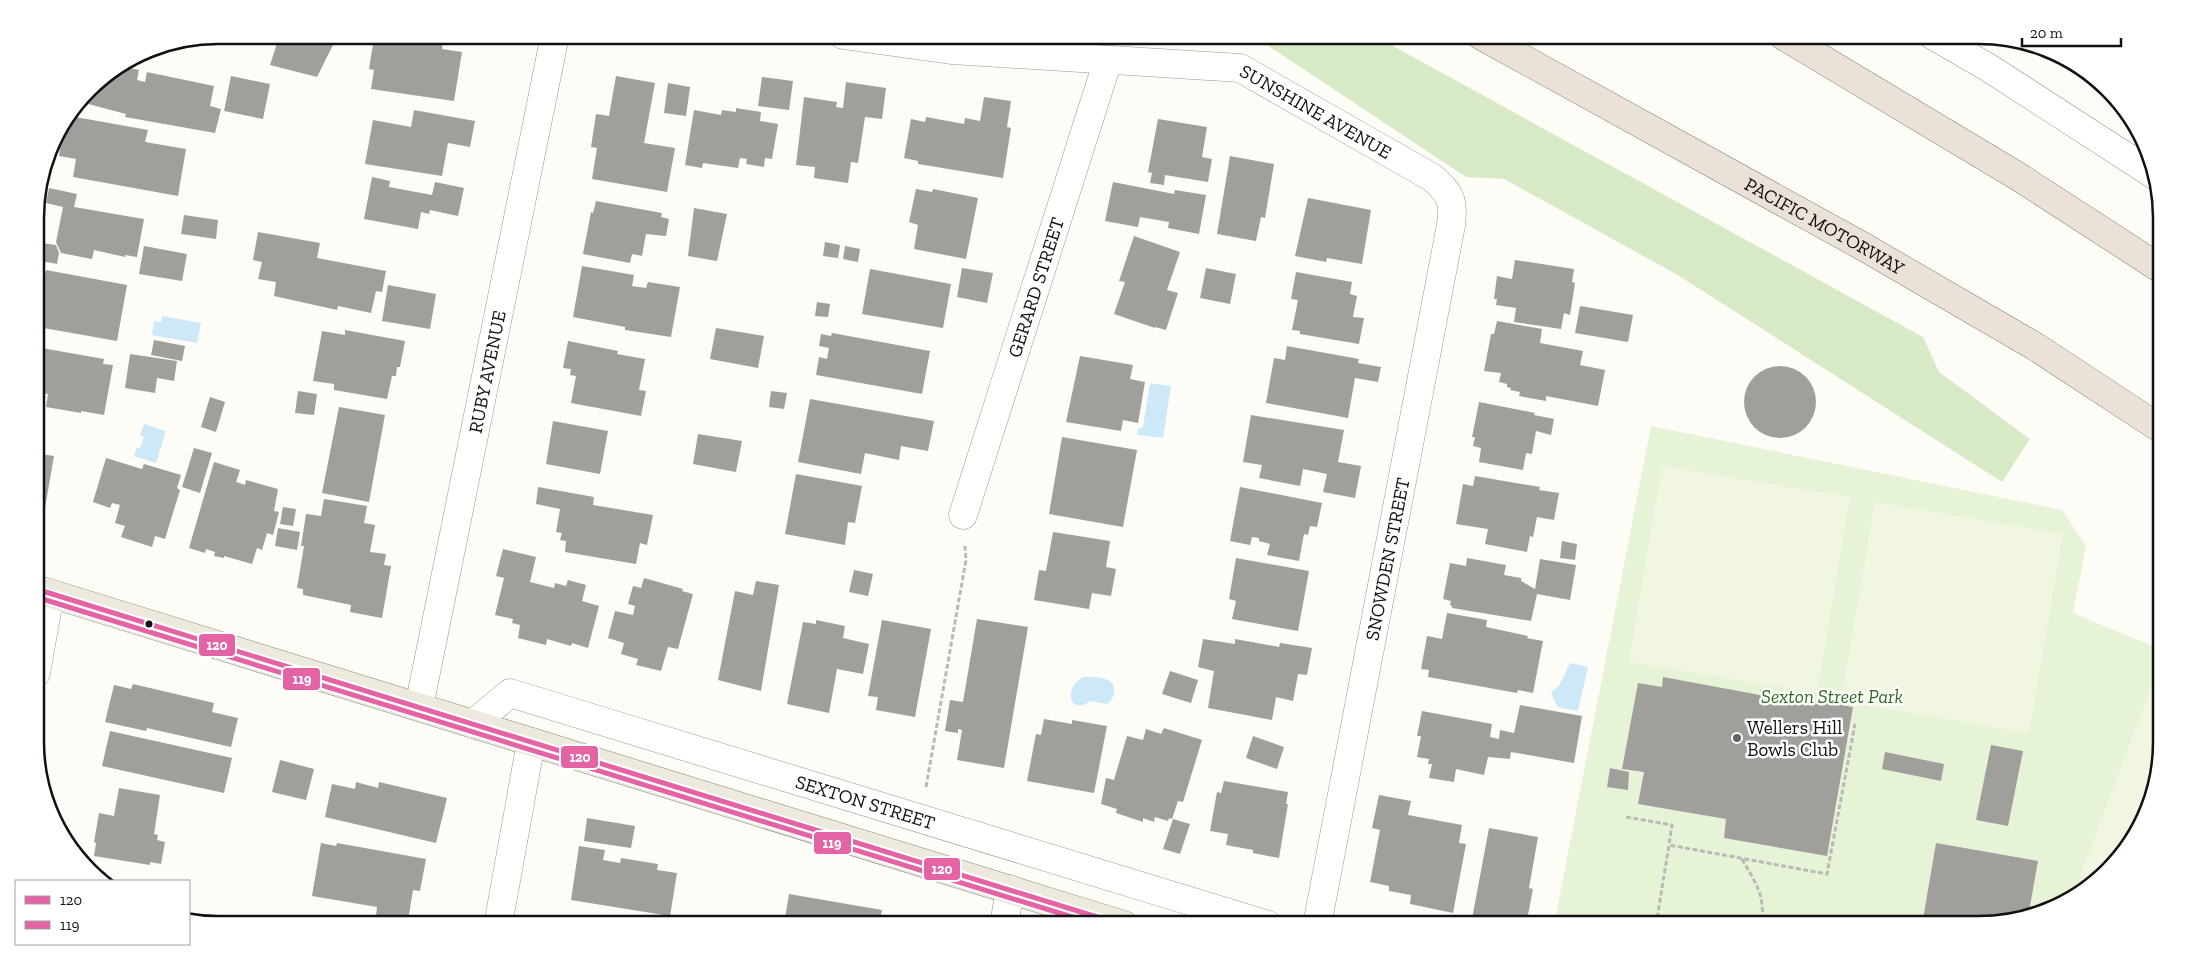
<svg xmlns="http://www.w3.org/2000/svg" width="2197" height="960" font-family="'Zilla Slab',serif">
<style>
.green{fill:#e7f3d7}
.forest{fill:#d8eac5}
.pitch{fill:#f0f6e1}
.water{fill:#cde8f7}
.building{fill:#a19f9c}
.lines{fill:none;stroke-linecap:round;stroke-linejoin:round}
.minor-casing{stroke:#979795;stroke-width:29}
.major-casing{stroke:#858482;stroke-width:29}
.highway-casing{stroke:#858482;stroke-width:29}
.path{stroke:#b9b9b8;stroke-width:3;stroke-dasharray:5 2.5;stroke-linecap:butt}
.minor{stroke:#fffffe;stroke-width:28}
.major{stroke:#ede9dc;stroke-width:28}
.highway{stroke:#eae1d8;stroke-width:28}
.bus-1-casing{stroke:#fff;stroke-width:9}
.bus-2-casing{stroke:#fff;stroke-width:9}
.bus-1{stroke:#e463a4;stroke-width:5}
.bus-2{stroke:#e463a4;stroke-width:5}
.bus-dot{fill:#111;stroke:#fff;stroke-width:2}
.poi-dot{fill:#646362;stroke:#fff;stroke-width:2}
.labels{text-anchor:middle;stroke-width:5;stroke-linejoin:round;paint-order:stroke}
.street-label{font-size:19px;fill:#111;stroke:#fff}
.park-label{font-size:19px;font-style:italic;fill:#2f6b1f;stroke:#fff}
.poi-label{font-size:19px;fill:#111;stroke:#fff;text-anchor:start}
.rim{fill:none;stroke:#111;stroke-width:2.5}
.line-badge{stroke:#fff;stroke-width:2}
.badge-label{font-size:14px;text-anchor:middle;font-weight:bold;fill:#fff}
</style>
<rect width="100%" height="100%" fill="#fdfcf7"/>
<!-- green -->
<path class="green" d="M1651,426l411,84 24,36 -13,67 89,37v92l-14,70 -24,42 -43,40 -43,21 -48,10h-436z"/>
<!-- forest -->
<path class="forest" d="M1249,35h124l550,302 16,35 91,67 -28,43 -326,-208 -172,-95 -38,-2 -211,-140z"/>
<!-- pitch -->
<g class="pitch">
<path d="M1662,466l188,31 -33,196 -188,-31z"/>
<path d="M1875,502l188,32 -34,199 -188,-32z"/>
<path d="M2152,685l10,4v53l-14,70 -24,42 -43,40 -9,4z"/>
</g>
<!-- water -->
<g class="water">
<path d="M162,316l39,7 -4,20 -45,-8 2,-14 7,1z"/>
<path d="M1150,383l21,3 -8,52 -26,-3 1,-6 5,-2z"/>
<path d="M144,424l22,7 -10,32 -22,-7 3,-8h3l4,-11 -4,-2z"/>
<path d="M1570,663l18,4 -10,44 -21,-4 -6,-15 8,-6z"/>
<path d="M1083,677c7,0 18,-1 25,3 10,5 7,19 -1,24l-17,-3c-18,15 -29,-11 -7,-24z"/>
</g>
<!-- building -->
<g class="building">
<path d="M275,35h48l12,6 -18,36 -47,-12 9,-28z"/>
<path d="M415,35h29l-2,14 20,3 -8,49 -83,-12 3,-19 -5,-1 5,-31 40,6z"/>
<path d="M121,66l18,4 -2,10 8,2 2,-10 67,14 -4,20 11,3 -6,24 -90,-16 1,-3 -38,-10 3,-15 6,-8z"/>
<path d="M231,76l39,8 -7,35 -39,-8z"/>
<path d="M616,76l39,7 -11,60 31,5 -8,44 -75,-13 5,-31 -6,-1 5,-33 13,2z"/>
<path d="M762,77l31,4 -4,29 -31,-4z"/>
<path d="M846,82l40,6 -4,31 -17,-2 -7,46 -7,-1 -3,21 -34,-5 1,-11 -19,-2 8,-68 33,5 -1,5 7,1z"/>
<path d="M668,83l22,4 -4,29 -22,-3z"/>
<path d="M984,97l27,4 -4,26 4,1 -8,50 -85,-14v-3l-14,-3 7,-39 14,3 1,-5 38,7 1,-6 15,3z"/>
<path d="M736,108l25,4 -1,9 18,3 -6,35 -7,-1 -1,9 -18,-3 1,-5 -7,-1 -2,10 -35,-5 -1,5 -17,-3 9,-55 27,5 1,-5 14,2z"/>
<path d="M414,110l61,11 -5,26 -22,-4 -6,33 -77,-12 8,-44 38,7z"/>
<path d="M70,116l78,14 -3,12 41,7 -8,47 -105,-19 3,-18 -17,-3 1,-8 -4,-1 3,-16z"/>
<path d="M1158,119l49,8 -5,30 10,2 -4,23 -43,-7 -1,10 -14,-2 2,-10 -4,-1z"/>
<path d="M1230,156l44,8 -9,54 -4,-1 -5,24 -39,-7z"/>
<path d="M372,177l18,4 -1,6 43,8 3,-13 29,6 -6,28 -28,-6 -1,4 -8,-2 -3,17 -54,-10z"/>
<path d="M1113,182l61,12 1,-4 31,5 -7,39 -31,-6 1,-6 -29,-5 -2,10 -33,-6z"/>
<path d="M49,188l28,6 -3,13 70,12 -7,38 -12,-2v2l-31,-7 -2,9 -31,-6 -5,-11 7,-35 -17,-4z"/>
<path d="M916,189l16,3 1,-3 45,9 -12,61 -52,-10 4,-24 -9,-3z"/>
<path d="M1308,198l63,12 -9,54 -35,-6 -1,4 -31,-6z"/>
<path d="M596,201l66,12 -1,4 8,2 -3,17 -20,-2 -4,22 -10,-2 -2,9 -47,-9 8,-42 2,1z"/>
<path d="M694,208l33,6 -10,47 -29,-5z"/>
<path d="M184,215l34,5 -2,19 -35,-5z"/>
<path d="M258,232l62,11 -3,15 69,13 -4,21 -6,-1 -5,22 -33,-7 -1,4 -63,-14 2,-14 -18,-3 4,-17 -9,-2z"/>
<path d="M1134,236l46,16 -13,38 11,3 -12,37 -11,-3v1l-41,-14 11,-32 -6,-1z"/>
<path d="M35,242l21,3 3,8 -2,11 -21,-4z"/>
<path d="M825,242l15,3 -2,13 -15,-2z"/>
<path d="M144,246l43,8 -5,27 -43,-7z"/>
<path d="M845,246l15,3 -2,13 -15,-3z"/>
<path d="M1515,260l59,9 -2,13 3,1 -5,32 -6,-2 -3,16 -47,-7 2,-14 -20,-3 1,-6h-3l3,-23 15,3z"/>
<path d="M582,266l52,9 -2,11 14,2 2,-6 32,5 -9,50 -46,-7v-3l-52,-10z"/>
<path d="M962,268l31,5 -6,30 -30,-6z"/>
<path d="M1206,268l30,6 -6,30 -30,-6z"/>
<path d="M870,269l81,15 -8,44 -81,-14z"/>
<path d="M46,270l81,15 -10,56 -79,-14 1,-8 -3,-2 3,-19h-3l3,-15 4,1z"/>
<path d="M1296,272l56,10 -2,12 7,2 -4,21 11,1 -5,26 -59,-10v-3l-8,-1 6,-30 -7,-1z"/>
<path d="M388,285l48,9 -6,35 -48,-8z"/>
<path d="M817,302l13,2 -2,13 -13,-1z"/>
<path d="M1580,306l53,9 -5,27 -53,-9z"/>
<path d="M1497,321l45,8 -2,14 43,8 -3,14 25,5 -7,36 -52,-10v5l-27,-5 1,-4 -10,-2 1,-2 -4,-1v-3l-8,-2 2,-9 -17,-2 7,-37h3z"/>
<path d="M716,328l48,8 -6,32 -48,-9z"/>
<path d="M345,330l60,11 -5,26h-3l-1,9h-4l-5,23 -53,-9v-6l-21,-3 9,-50 23,4z"/>
<path d="M832,333l98,18 -8,43 -106,-19 3,-18 8,2 2,-11 -10,-2 2,-12 10,2z"/>
<path d="M154,340l31,6 -3,15 -31,-6z"/>
<path d="M568,341l50,10 -1,3 28,5 -6,31 7,1 -5,25 -70,-13 5,-27 -6,-1 1,-6 -8,-1z"/>
<path d="M1287,346l72,13 -1,4 23,4 -3,15 -23,-4 -7,40 -82,-15 8,-45 11,2z"/>
<path d="M36,347l68,12 -1,5 10,1 -9,50 -23,-4v2l-35,-6 2,-13 -11,-2 1,-3 -2,-1z"/>
<path d="M130,354l47,7 -3,20 -17,-3 -2,15 -30,-5z"/>
<path d="M1080,356l53,9 -3,14 15,3 -7,41 -15,-3 -2,11 -55,-9z"/>
<circle cx="1780" cy="402" r="36"/>
<path d="M298,391l19,3 -3,21 -19,-2z"/>
<path d="M771,391l16,2 -3,16 -15,-2z"/>
<path d="M210,397l15,5 -9,30 -15,-5z"/>
<path d="M810,399l124,22 -6,30 -27,-5 -2,14 -34,-7 -4,21 -63,-12z"/>
<path d="M1479,402l56,11 -1,2 20,4 -3,16 -15,-4 -4,23 -6,-1 -3,17 -44,-8 2,-14 -8,-2 2,-9h-3z"/>
<path d="M339,407l46,8 -16,87 -47,-9z"/>
<path d="M1251,415l93,15 -6,32 23,4 -6,32 -32,-6 4,-18 -24,-5 -3,17 -41,-8 3,-13 -19,-3z"/>
<path d="M553,421l55,10 -8,43 -54,-10z"/>
<path d="M698,434l44,7 -6,31 -43,-8z"/>
<path d="M1062,437l75,13 -14,77 -74,-13z"/>
<path d="M36,445h2l-1,4 4,1 -1,4 14,2 -10,58 -8,-1z"/>
<path d="M194,448l18,5 -12,40 -18,-6z"/>
<path d="M106,458l36,11 2,-5 37,11 -4,13 3,2 -15,49 -10,-3 -3,11 -31,-10 4,-11 -10,-3 5,-18 -8,-2 -2,5 -17,-6z"/>
<path d="M214,462l26,8 -4,12 9,3 1,-5 32,9 -4,22 5,1 -6,23 -6,-2 -5,17 -5,-2 -5,16 -28,-8v2l-10,-2 1,-4 -9,-3 -1,4 -16,-5z"/>
<path d="M796,474l66,12 -7,37 -7,-1 -3,23 -60,-11z"/>
<path d="M1475,476l65,11 -1,3 20,3 -5,27 -17,-3 -4,20 -3,-1 -3,16 -42,-8 3,-15 -32,-5 7,-40 10,2z"/>
<path d="M538,487l56,10 -1,8 60,10 -6,30 -7,-2 -4,21 -71,-12 1,-11 -6,-1 2,-7 -6,-1 4,-23 -24,-5z"/>
<path d="M1240,487l82,16 -5,24 -7,-1 -2,9 -4,-1 -5,27 -32,-6 3,-11 -11,-3v-3l-7,-1 -2,8 -20,-4z"/>
<path d="M324,499l43,7 -3,17 11,2 -5,27 16,2 -2,11 7,1 -9,52 -32,-6 1,-7 -48,-10v-6l-6,-1 7,-42h-3l5,-32 15,2z"/>
<path d="M283,507l13,2 -3,17 -13,-2z"/>
<path d="M278,528l22,4 -3,18 -22,-4z"/>
<path d="M1053,532l57,9 -4,26 10,2 -5,27 -19,-3 -3,16 -55,-9 5,-30 7,1z"/>
<path d="M1562,541l15,3 -2,16 -15,-2z"/>
<path d="M503,549l33,8 -6,25 24,6 1,-5 11,3 2,-6 18,5 -4,16 17,5 -11,42 -16,-5 -1,3 -24,-7 -1,6 -28,-7 2,-13 -8,-2 1,-4 -18,-4 9,-37 -8,-2z"/>
<path d="M1236,558l73,13 -11,60 -66,-12 4,-18 -7,-2z"/>
<path d="M1467,558l39,7 -2,10 17,3v3l14,8 5,-30 36,6 -6,35 -33,-6 -6,27 -79,-13v-2l-2,-1 1,-4 -8,-2 7,-36 16,3z"/>
<path d="M854,570l19,4 -5,22 -19,-4z"/>
<path d="M644,578l39,11 -1,2 11,3 -15,55 -10,-2 -7,24 -25,-6 2,-6 -17,-5 3,-11 -16,-5 7,-27 18,4 2,-9 -7,-2 5,-18 8,2z"/>
<path d="M756,581l23,4 -18,106 -43,-11 17,-89 18,4z"/>
<path d="M1447,613l40,7 -1,7 42,9 -1,2 16,3 -10,52 -15,-3 -1,3 -89,-16 1,-7 -8,-1 6,-33 15,3z"/>
<path d="M977,619l51,8 -24,141 -47,-8 5,-30 -4,-1v4l-13,-2 5,-31 13,2z"/>
<path d="M816,620l29,6 -2,12 26,6 -6,30 -26,-5 -8,44 -42,-9 16,-82 13,2z"/>
<path d="M882,620l49,9 -16,88 -39,-7 2,-13 -10,-1z"/>
<path d="M1203,639l32,5v-5l44,8 1,-4 32,5 -5,27 -9,-1 -5,27 -17,-4 -4,23 -64,-12 6,-37 -16,-4z"/>
<path d="M1170,671l28,9 -7,23 -29,-9z"/>
<path d="M1663,677l97,18v-5l93,17 -26,149 -103,-18 2,-19 -88,-15 6,-32 -22,-3 16,-86 24,4z"/>
<path d="M133,684l81,19 -2,9 26,6 -7,29 -84,-19 -1,3 -41,-9 9,-37 17,4z"/>
<path d="M1520,705l62,11 -8,47 -63,-11 -1,7 -22,-2 -4,18 -28,-6 -2,13 -25,-4 3,-14h-4l1,-5 -12,-2 4,-21h-4l5,-25 70,13 -2,13 9,2 1,-9 14,3z"/>
<path d="M1044,719l28,5v-4l35,6 -13,67 -67,-12 9,-47 5,1z"/>
<path d="M1164,728l38,12 -19,62 -5,-1 -6,18 -3,-1 -1,3 -13,-4 -1,5 -11,-4v4l-27,-9 1,-4 -16,-5 5,-26 8,2 13,-44 16,4 3,-11 15,5z"/>
<path d="M110,731l122,27 -8,35 -122,-27z"/>
<path d="M1253,736l31,11 -7,22 -31,-11z"/>
<path d="M1991,745l32,6 -15,75 -32,-6z"/>
<path d="M1885,752l59,12 -3,17 -59,-12z"/>
<path d="M280,760l34,9 -8,31 -34,-8z"/>
<path d="M1610,768l19,4 -1,18 -21,-3z"/>
<path d="M1224,781l64,11 -2,12h2l-9,54 -26,-5v-3l-27,-5 2,-11 -18,-3 7,-39 4,1z"/>
<path d="M356,782l22,6 1,-6 68,16 -11,45 -111,-26 7,-33 23,5z"/>
<path d="M119,788l41,7 -6,39 4,1 -1,5 8,2 -4,22 -11,-2v3l-56,-9 2,-13 -2,-1 5,-29 15,3z"/>
<path d="M1379,795l32,6 -3,14 54,10 -3,18 7,1 -13,69 -43,-9 1,-9 -22,-4v-5l-19,-4 10,-52 -8,-2z"/>
<path d="M587,818l48,8 -4,22 -47,-7z"/>
<path d="M1173,819l17,5 -10,30 -17,-5z"/>
<path d="M1489,828l49,9 -9,51 4,1 -6,31 -3,-1 -1,4 -20,-3v2l-10,-1 -1,1 -20,-3z"/>
<path d="M321,843l15,3 1,-3 89,16 -6,32 -7,-1 -5,31 -32,-5 1,-9 -65,-11z"/>
<path d="M1936,843l102,18 -10,56 -38,8h-68z"/>
<path d="M579,846l26,4 -2,10 17,3 1,-5 37,6 -1,6 20,3 -7,43 -99,-16z"/>
<path d="M789,894l93,16 -3,15h-95z"/>
<path d="M598,920l25,4v1h-26z"/>
</g>
<g class="lines">
<defs>
<g id="minor">
<path id="s1" d="M843,35l108,15 289,18 193,110c18,17 21,22 18,47l-134,700"/>
<path d="M1932,35l57,33 167,108"/>
<path id="s2" d="M963,515l145,-455"/>
<path d="M36,673l14,-79"/>
<path id="s3" d="M419,707l136,-672"/>
<path id="s4" d="M473,724l37,-31 758,232"/>
<path d="M498,925l33,-183"/>
<path d="M1004,925l6,-36"/>
</g>
<path id="major" d="M36,589l1088,336"/>
<g id="highway">
<path id="s5" d="M1480,35l384,212 172,100 125,82"/>
<path d="M1782,35l237,142 142,92"/>
</g>
</defs>
<!-- minor casing -->
<use href="#minor" class="minor-casing"/>
<!-- major casing -->
<use href="#major" class="major-casing"/>
<!-- highway casing -->
<use href="#highway" class="highway-casing"/>
<!-- path -->
<g class="path">
<path d="M2034,46l63,40"/>
<path d="M926,787l40,-227 -1,-14"/>
<path d="M1626,817l46,8 -3,20"/>
<path d="M1742,859c14,25 23,35 20,66"/>
<path d="M1656,925l13,-80 158,29 28,-150"/>
</g>
<!-- minor -->
<use href="#minor" class="minor"/>
<!-- major -->
<use href="#major" class="major"/>
<!-- highway -->
<use href="#highway" class="highway"/>
<defs>
<path id="bus-1" d="M36,589l1087,336"/>
<path id="bus-2" d="M36,597l1062,328"/>
</defs>
<!-- bus-1 casing -->
<use href="#bus-1" class="bus-1-casing"/>
<!-- bus-2 casing -->
<use href="#bus-2" class="bus-2-casing"/>
<!-- bus-1 -->
<use href="#bus-1" class="bus-1"/>
<!-- bus-2 -->
<use href="#bus-2" class="bus-2"/>
</g>
<!-- markers -->
<circle class="bus-dot" cx="149" cy="624" r="4.5"/>
<circle class="poi-dot" cx="1737" cy="738" r="5"/>
<g class="labels">
<!-- street labels -->
<g class="street-label">
<text dy="7" stroke="none"><textPath href="#s1" startOffset="486">SUNSHINE AVENUE</textPath></text>
<text dy="7" stroke="none"><textPath href="#s5" startOffset="394">PACIFIC MOTORWAY</textPath></text>
<text dy="7" stroke="none"><textPath href="#s2" startOffset="239">GERARD STREET</textPath></text>
<text dy="7" stroke="none"><textPath href="#s3" startOffset="342">RUBY AVENUE</textPath></text>
<text transform="translate(1387 559) rotate(-79)" y="7">SNOWDEN STREET</text>
<text dy="7" stroke="none"><textPath href="#s4" startOffset="420">SEXTON STREET</textPath></text>
</g>
<!-- park labels -->
<g class="park-label">
<text x="1832" y="703">Sexton Street Park</text>
</g>
<!-- poi labels -->
<g class="poi-label">
<text x="1747" y="734">Wellers Hill<tspan x="1747" dy="22">Bowls Club</tspan></text>
</g>
</g>
<!-- crop -->
<path d="M0 0H2197V960H0ZM218 44H1979A174 174 0 0 1 2153 218V742A174 174 0 0 1 1979 916H218A174 174 0 0 1 44 742V218A174 174 0 0 1 218 44Z" fill="#fff" fill-rule="evenodd"/>
<path class="rim" d="M218 44H1979A174 174 0 0 1 2153 218V742A174 174 0 0 1 1979 916H218A174 174 0 0 1 44 742V218A174 174 0 0 1 218 44Z"/>
<g class="line-badge">
<rect x="198" y="633" width="38" height="24" rx="5" fill="#e463a4"/>
<rect x="282" y="667" width="39" height="24" rx="5" fill="#e463a4"/>
<rect x="560" y="745" width="39" height="24" rx="5" fill="#e463a4"/>
<rect x="813" y="831" width="39" height="24" rx="5" fill="#e463a4"/>
<rect x="923" y="857" width="38" height="24" rx="5" fill="#e463a4"/>
</g>
<g class="badge-label">
<text x="217" y="650">120</text>
<text x="302" y="684">119</text>
<text x="580" y="762">120</text>
<text x="832" y="848">119</text>
<text x="942" y="874">120</text>
</g>
<!-- legend -->
<rect x="15" y="880" width="175" height="65" fill="#ffffff" stroke="#a0a0a0"/>
<rect x="25" y="896" width="25" height="8" fill="#e463a4" stroke="#a0a0a0"/>
<text x="60" y="905" font-size="15" fill="#111111">120</text>
<rect x="25" y="921" width="25" height="8" fill="#e463a4" stroke="#a0a0a0"/>
<text x="60" y="930" font-size="15" fill="#111111">119</text>
<!-- scale -->
<path d="M2022 38v8h99v-8" fill="none" stroke="#111111" stroke-width="2.5"/>
<text x="2030" y="38" font-size="15" fill="#111111" stroke="#ffffff" stroke-width="4" paint-order="stroke">20 m</text>
</svg>
